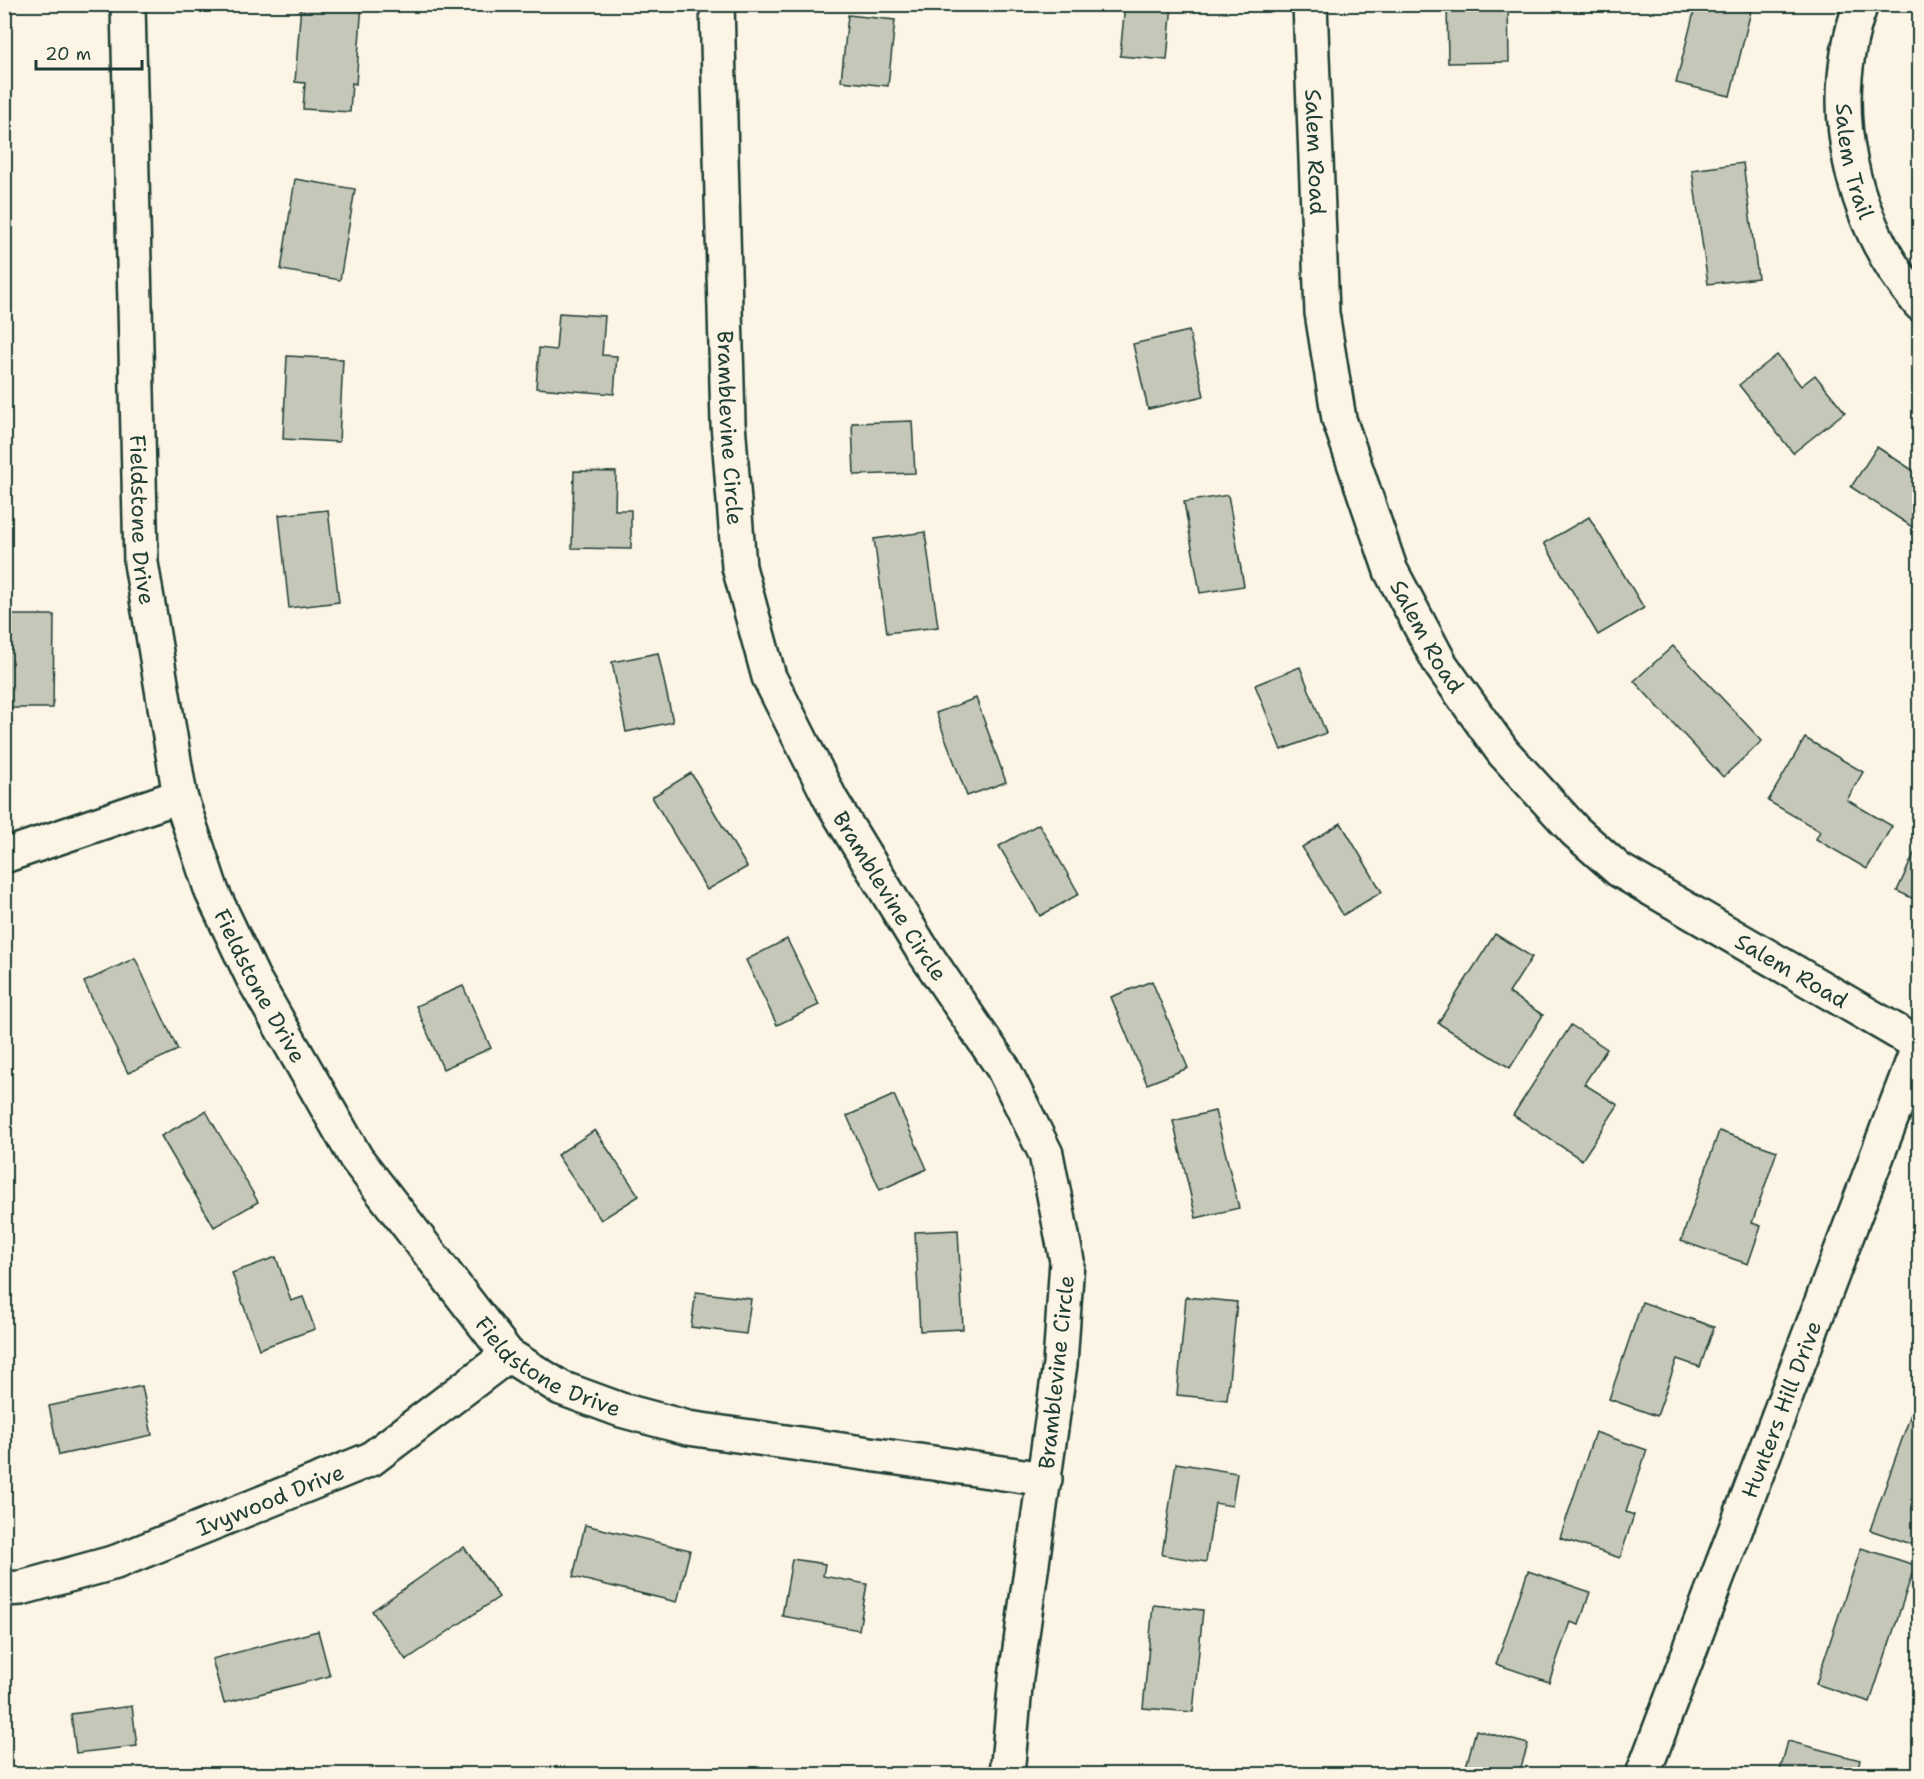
<svg xmlns="http://www.w3.org/2000/svg" width="1924" height="1779" font-family="'Shantell Sans',sans-serif">
<style>
.building{fill:#c5c7b9;stroke:#1f3d34;stroke-width:1.5}
.lines{fill:none;stroke-linecap:round;stroke-linejoin:round}
.minor-casing{stroke:#1f3d34;stroke-width:38}
.minor{stroke:#fcf5e5;stroke-width:33}
.labels{text-anchor:middle;stroke-width:6;stroke-linejoin:round;paint-order:stroke}
.street-label{font-size:22px;fill:#1f3d34;stroke:#fcf5e5}
</style>
<rect width="100%" height="100%" fill="#fcf5e5"/>
<filter id="ink" filterUnits="userSpaceOnUse"><feTurbulence type="fractalNoise" baseFrequency=".0167" numOctaves="2"/><feDisplacementMap in="SourceGraphic" scale="12" xChannelSelector="R" yChannelSelector="G"/><feConvolveMatrix kernelMatrix="1 2 1 2 8 2 1 2 1" color-interpolation-filters="sRGB"/></filter>
<g filter="url(#ink)">
<!-- building -->
<g class="building">
<path d="M301,4h61l-6,80 -4,-1 -2,29 -47,-3 2,-26 -10,-1z"/>
<path d="M1125,4h47l-5,56 -47,-4z"/>
<path d="M1447,4h61l1,58 -61,1z"/>
<path d="M1696,4h30l25,7 -21,85 -54,-13z"/>
<path d="M848,15l47,5 -7,66 -47,-5z"/>
<path d="M4,39l5,43h-5z"/>
<path d="M1743,163l15,115 -50,6 -16,-114z"/>
<path d="M295,179l60,10 -15,91 -59,-10z"/>
<path d="M559,313l46,3 -3,39 15,1 -3,38 -78,-6 3,-40 17,2z"/>
<path d="M1189,331l15,65 -56,13 -15,-65z"/>
<path d="M1777,355l24,31 14,-11 30,37 -52,41 -54,-68z"/>
<path d="M287,356l56,3 -4,83 -56,-3z"/>
<path d="M912,421l3,52 -61,2 -2,-52z"/>
<path d="M1877,447l43,28v57l-69,-45z"/>
<path d="M574,471l42,1 -1,38h16v39l-59,-1z"/>
<path d="M1228,495l16,91 -44,7 -16,-91z"/>
<path d="M328,510l11,92 -50,6 -10,-93z"/>
<path d="M1589,517l55,91 -46,27 -54,-92z"/>
<path d="M925,532l13,95 -51,6 -13,-94z"/>
<path d="M8,615h46l-1,93h-46z"/>
<path d="M1673,646l89,95 -39,36 -89,-96z"/>
<path d="M658,653l15,69 -47,10 -14,-70z"/>
<path d="M1300,667l26,66 -45,17 -26,-65z"/>
<path d="M976,698l30,84 -39,14 -31,-83z"/>
<path d="M1805,738l58,34 -16,28 45,26 -25,43 -51,-30 4,-8 -52,-30z"/>
<path d="M691,773l56,94 -40,23 -55,-93z"/>
<path d="M1341,823l41,69 -39,23 -41,-68z"/>
<path d="M1039,824l40,70 -39,22 -41,-70z"/>
<path d="M1919,843h1v59l-23,-11z"/>
<path d="M1495,934l37,23 -23,36 34,22 -33,53 -72,-45z"/>
<path d="M787,939l32,66 -42,20 -31,-65z"/>
<path d="M135,958l43,92 -50,23 -44,-91z"/>
<path d="M1152,981l36,87 -41,16 -36,-87z"/>
<path d="M463,986l28,62 -48,21 -27,-63z"/>
<path d="M1571,1025l36,24 -23,35 34,21 -36,55 -69,-45z"/>
<path d="M894,1095l33,74 -47,21 -33,-74z"/>
<path d="M206,1111l52,91 -44,25 -53,-91z"/>
<path d="M1215,1111l24,97 -43,10 -23,-97z"/>
<path d="M595,1130l44,66 -38,24 -44,-65z"/>
<path d="M1719,1131l58,20 -25,72 9,3 -13,38 -67,-23z"/>
<path d="M958,1230l5,99 -43,2 -5,-99z"/>
<path d="M276,1257l15,44 12,-4 12,32 -56,20 -27,-76z"/>
<path d="M696,1292l55,7 -5,35 -55,-7z"/>
<path d="M1186,1297l51,5 -10,98 -50,-5z"/>
<path d="M1642,1302l72,25 -14,40 -23,-8 -20,57 -48,-17z"/>
<path d="M142,1386l10,49 -93,20 -10,-49z"/>
<path d="M1918,1394h2v153l-50,-17z"/>
<path d="M1595,1432l52,18 -21,62 8,3 -14,43 -60,-20z"/>
<path d="M1176,1463l61,10 -5,33 -17,-3 -9,59 -44,-7z"/>
<path d="M585,1525l105,25 -13,52 -104,-25z"/>
<path d="M464,1547l35,50 -93,63 -34,-49z"/>
<path d="M1861,1548l54,17 -45,137 -54,-18z"/>
<path d="M792,1559l33,5 -2,12 44,8 -8,46 -77,-14z"/>
<path d="M1528,1571l62,21 -11,33 -9,-3 -21,60 -53,-18z"/>
<path d="M1153,1605l50,5 -10,102 -50,-4z"/>
<path d="M318,1631l12,45 -106,27 -12,-44z"/>
<path d="M132,1706l5,40 -61,7 -5,-39z"/>
<path d="M1476,1730l52,14 -9,30h-55z"/>
<path d="M1788,1741l72,19 -4,14h-77z"/>
</g>
<g class="lines">
<defs>
<g id="minor">
<path id="s1" d="M128,4l13,559 39,233 32,96 41,86 103,180 152,197 53,33 60,22 67,18 357,51"/>
<path id="s2" d="M717,4l11,419 11,144 30,110 62,123 89,146 83,122 43,86 21,107 -7,103 -44,313 -9,97"/>
<path id="s3" d="M1310,4l12,309 17,106 52,152 50,94 62,87 72,79 44,39 301,175"/>
<path id="s4" d="M1861,4c-37,103 -11,217 59,300"/>
<path d="M4,856l176,-60"/>
<path id="s5" d="M4,1589l17,-1 95,-26 255,-103 137,-104"/>
<path id="s6" d="M1643,1774l276,-729"/>
</g>
</defs>
<!-- minor casing -->
<use href="#minor" class="minor-casing"/>
<!-- minor -->
<use href="#minor" class="minor"/>
</g>
</g>
<g class="labels">
<!-- street labels -->
<g class="street-label">
<text dy="8" stroke="none"><textPath href="#s3" startOffset="148">Salem Road</textPath></text>
<text dy="8" stroke="none"><textPath href="#s4" startOffset="160">Salem Trail</textPath></text>
<text dy="8" stroke="none"><textPath href="#s2" startOffset="424">Bramblevine Circle</textPath></text>
<text dy="8" stroke="none"><textPath href="#s1" startOffset="516">Fieldstone Drive</textPath></text>
<text dy="8" stroke="none"><textPath href="#s3" startOffset="652">Salem Road</textPath></text>
<text dy="8" stroke="none"><textPath href="#s2" startOffset="928">Bramblevine Circle</textPath></text>
<text dy="8" stroke="none"><textPath href="#s3" startOffset="1156">Salem Road</textPath></text>
<text dy="8" stroke="none"><textPath href="#s1" startOffset="1002">Fieldstone Drive</textPath></text>
<text dy="8" stroke="none"><textPath href="#s1" startOffset="1488">Fieldstone Drive</textPath></text>
<text transform="translate(1056 1372) rotate(-84)" y="8">Bramblevine Circle</text>
<text dy="8" stroke="none"><textPath href="#s6" startOffset="390">Hunters Hill Drive</textPath></text>
<text dy="8" stroke="none"><textPath href="#s5" startOffset="282">Ivywood Drive</textPath></text>
</g>
</g>
<!-- margin -->
<rect width="1924" height="1779" fill="none" stroke="#fcf5e5" stroke-width="24"/>
<rect x="12" y="12" width="1900" height="1755" fill="none" stroke="#1f3d34" stroke-width="2" filter="url(#ink)"/>
<!-- scale -->
<path d="M36 60v9h106v-9" fill="none" stroke="#1f3d34" stroke-width="3"/>
<text x="45" y="60" font-size="18" fill="#1f3d34" stroke="#fcf5e5" stroke-width="4.5" paint-order="stroke">20 m</text>
</svg>
